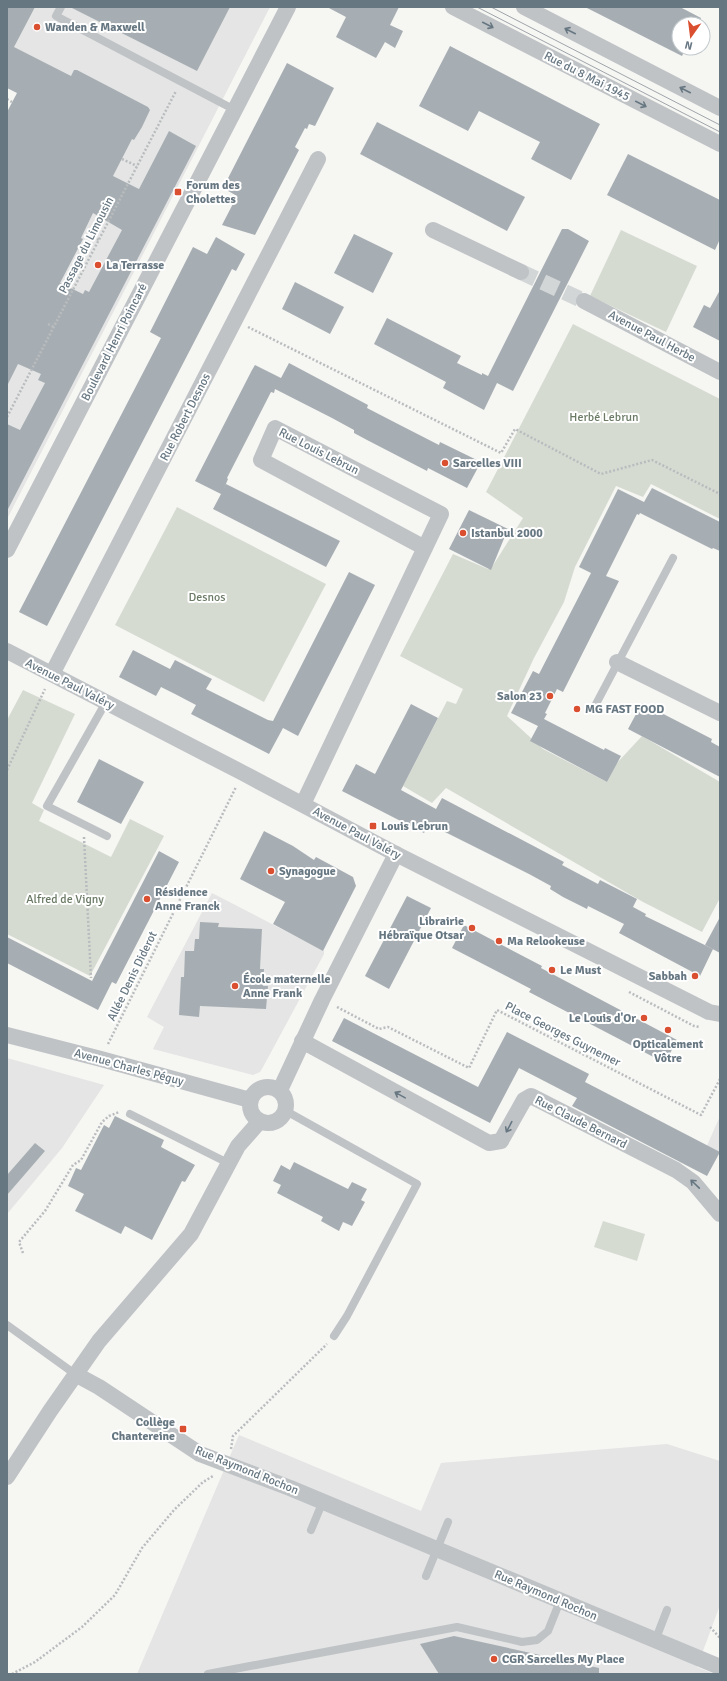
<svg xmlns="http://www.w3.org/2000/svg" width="727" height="1681" font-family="Signika,sans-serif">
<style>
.built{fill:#e4e5e4}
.green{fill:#d6dbd2}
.building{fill:#a7aeb3;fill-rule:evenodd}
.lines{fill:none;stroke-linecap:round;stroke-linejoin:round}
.street-tunnel{stroke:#d2d6d7;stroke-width:16;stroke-dasharray:16 8;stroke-linecap:butt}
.path{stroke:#b9bcbe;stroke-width:2.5;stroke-dasharray:2 2;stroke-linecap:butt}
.lane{stroke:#bfc3c6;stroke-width:8}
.street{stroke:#bfc3c6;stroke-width:16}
.tram{stroke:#9fa5aa;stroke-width:1}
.oneway{stroke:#677782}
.poi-dot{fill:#d94f30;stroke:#fff;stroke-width:1.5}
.labels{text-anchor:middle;stroke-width:4;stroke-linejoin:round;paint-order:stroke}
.poi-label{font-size:12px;font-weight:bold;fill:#677782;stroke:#fff;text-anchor:start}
.street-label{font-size:12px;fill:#677782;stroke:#fff}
.park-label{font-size:12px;fill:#6a7a65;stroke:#fff}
</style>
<rect width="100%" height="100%" fill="#f6f6f3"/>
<!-- built -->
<g class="built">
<path d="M7,7h263l-263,512v-387l24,-46 -24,-13z"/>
<path d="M212,893l112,58v3l-61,113 -3,5 -7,3 -100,-26 11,-22 -17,-10z"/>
<path d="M7,1058l97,27 -42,63 -55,66z"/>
<path d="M720,1116v39l-14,-7z"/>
<path d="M239,1435l182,76 20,-48 226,-19 53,17v144l-23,62 17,7h-577z"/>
</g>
<!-- green -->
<g class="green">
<path d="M621,230l76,36 -31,66 -76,-36z"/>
<path d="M573,324l147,75v120l-69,-35 -8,13 -27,-11 -41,81 -11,35 -30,56 -27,58 36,33 64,33 9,-18 26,-28 78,46v116l-18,34 -59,-30 -197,-114 -14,15 -29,-17 44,-85 9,3 7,-15 -63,-33 53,-102 35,15 4,-2 31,-49 -37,-26z"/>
<path d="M177,507l149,77 -62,118 -149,-77z"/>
<path d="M23,690l52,24 -43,89 12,7 -5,11 72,36 19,-38 34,17 -74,140 -83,-42v-214z"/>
<path d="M603,1221l42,13 -8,27 -43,-14z"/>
</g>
<!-- building -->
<g class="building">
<path d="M7,7h28l-21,40 57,29 3,-6h3l71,37 2,3 -8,17 -8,13 -2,-1 -19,37 26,13 30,-58 27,15 -189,365v-87l13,6 25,-47 -7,-3 3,-6 -23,-10 -11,22v-274l10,-19 -10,-5zM93,213l29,17 -33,62 -4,-2 -2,4 -23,-11 23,-44 -2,-1z"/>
<path d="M70,7h160l-33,64z"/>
<path d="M327,7h72l-9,18 13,6 -8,17 -10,-6 -9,16 -40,-21 10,-20z"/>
<path d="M585,7h95l21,11 -3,6h-19v24h7l-4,8z"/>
<path d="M450,46l150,78 -29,56 -40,-21 9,-17 -61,-31 -11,20 -49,-25z"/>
<path d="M287,63l47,25 -19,38 -6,-2 -2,5 -2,-1 -10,19 4,3 -44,85 -33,-10 15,-29 -14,-8z"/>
<path d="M377,122l148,75 -18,34 -147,-77z"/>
<path d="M628,154l92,46v39l-5,11 -108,-55z"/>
<path d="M562,229h6l21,12 -76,150 -16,-8 -13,27 -41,-22 3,-6 -72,-38 13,-26 74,38 -4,7 25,12v-2l6,3z"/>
<path d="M354,234l39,19 -20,40 -39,-20z"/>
<path d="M216,237l29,17 -9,17 -4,-2 -185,357 -28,-14 142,-274 -11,-6 43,-85 14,7z"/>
<path d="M295,282l49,25 -14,27 -48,-25z"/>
<path d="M720,290v51l-27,-14 11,-22 6,3z"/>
<path d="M289,363l79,42 -1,3 29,15 43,22 1,-3 41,20 -14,26 -39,-20 -1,3 -60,-31 -13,-7v-3l-22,-12 -57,-29 -1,4 -3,-1 -25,49 -19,37 1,1 -5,12 3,-7 114,57 -14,26 -113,-58 8,-15 -26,-13 57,-111 3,-5 26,13z"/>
<path d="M652,488l68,34v29l-7,-3 -1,1 -72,-36 -1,2 -2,-1 -31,62 13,5 -56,111 -6,-3 -12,24 2,1 -3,5 60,31 1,-2 16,8 -14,26 -77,-41 8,-15 -27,-13 22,-42 6,3 52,-101 -12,-6 39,-78 26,13z"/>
<path d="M469,510l39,19 -17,41 -42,-21z"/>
<path d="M349,572l26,13 -77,151 -15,-8 -14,26 -78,-40 5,-9 -21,-11 -14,-7 -5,9 -37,-19 14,-27 37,19 5,-9 37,19 -6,10 62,31 5,1z"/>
<path d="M642,703l70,36 -1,3 9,5v30l-92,-48z"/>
<path d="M411,704l27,14 -37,72 35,19 6,-11 122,64 -2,3 36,19 2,-4 37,19 -4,8 13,7 -1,2 68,33 -13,27 -81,-43 5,-9 -36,-18 -1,3 -24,-12 -13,-8 1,-3 -22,-12 -100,-50 -5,9 -82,-42 14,-27 19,10z"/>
<path d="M99,759l45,23 -23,42 -44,-22z"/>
<path d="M264,831l29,15 21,14 2,-3 37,20 3,9 -33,65 -50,-27 12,-22 -45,-23z"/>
<path d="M159,851l20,11 -63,122 -4,-2 -14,28 -91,-47v-26l85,44z"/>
<path d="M407,896l24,12 -42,81 -24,-13z"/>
<path d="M720,917v36l-15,-8z"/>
<path d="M200,922l19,1 -1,4 44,2 -2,40h4l-1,17h5l-2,23 -66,-3 -1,11 -20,-2 2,-38h3l1,-26h9l1,-12h4z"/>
<path d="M464,925l78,41 -1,2 136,72 -12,23 -136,-71 2,-3 -79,-41z"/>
<path d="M344,1018l134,69 29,-55 82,42 -4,8 135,70 -13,24 -135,-70 5,-8 -58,-30 -29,55 -158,-82z"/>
<path d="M115,1116l49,24 -3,7 34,18 -10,17 -3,-1 -30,59 -27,-14 -4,8 -46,-23 9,-17 -16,-8 8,-18 5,2 23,-45 5,3z"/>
<path d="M35,1143l10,8 -38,44v-20z"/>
<path d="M294,1162l54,27 4,-7 15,7 -6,11 4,2 -13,24 -9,-4 -4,9 -18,-10 2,-4 -46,-24 4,-8 -8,-4 8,-16 9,5z"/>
<path d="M454,1636l145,32v6h-160l-19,-30z"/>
</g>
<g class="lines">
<!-- street-tunnel -->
<path class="street-tunnel" d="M521,272l63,29"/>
<!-- path -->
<g class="path">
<path d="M7,99l5,3"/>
<path d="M122,159l15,7"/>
<path d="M86,234l13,6"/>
<path d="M48,324l6,3"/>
<path d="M248,327l253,126 14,-24 86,45 51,-14 68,34"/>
<path d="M7,417l169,-326"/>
<path d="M7,770l38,-81"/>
<path d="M84,837l7,141"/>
<path d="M629,992l65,34 6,1"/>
<path d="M337,1007l42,22 9,-2 81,41 28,-58 204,105 19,-36"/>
<path d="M108,1044l128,-257"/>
<path d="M23,1253l-4,-11 26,-31 28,-46 8,-5 21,-38 7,-6 10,-4"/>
<path d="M231,1449l2,-13 94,-92"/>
<path d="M710,1627l10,11"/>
<path d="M12,1674l23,-12 47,-35 33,-32 27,-47 32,-38 29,-28 10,-6"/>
</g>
<!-- lane -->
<g class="lane">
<path d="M61,7l-5,9 179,94"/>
<path d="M106,702l-59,104 60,30"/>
<path d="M596,704l77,-146"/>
<path d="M286,1111l131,73 -70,132 -13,20"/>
<path d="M130,1114l98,49"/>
<path d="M7,1325l68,49"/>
<path d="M311,1530l12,-29"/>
<path d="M426,1576l22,-54"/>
<path d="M655,1641l12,-31"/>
<path d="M208,1674l249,-47 65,15 15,-2 11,-9 12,-30"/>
</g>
<!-- street -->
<g class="street">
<path d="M453,7l267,137"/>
<path d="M524,7l196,101"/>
<path d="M433,230l88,42"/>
<path d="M584,301l136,71"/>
<path d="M7,550l281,-543"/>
<path d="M7,651l236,122 153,81 313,158 11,2"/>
<path d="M617,662l103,51"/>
<path d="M52,674l266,-515"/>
<path d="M303,804l138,-290 -166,-86 -14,32 164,88"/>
<path d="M7,1035l94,24 149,41"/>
<path d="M302,1041l187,102 12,-2 23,-41 7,-4 145,74 17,12 27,32"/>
<circle cx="268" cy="1105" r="18"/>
<path d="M280,1090l42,-90 74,-146"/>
<path d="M75,1374l24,13 101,67 90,34 430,179"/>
<path d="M7,1477l43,-66 49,-70 92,-107 47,-88 22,-25"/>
</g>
<!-- tram -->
<g class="tram">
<path d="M477,7l243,125"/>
<path d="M491,7l229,118"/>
</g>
</g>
<!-- one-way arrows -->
<defs><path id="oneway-shaft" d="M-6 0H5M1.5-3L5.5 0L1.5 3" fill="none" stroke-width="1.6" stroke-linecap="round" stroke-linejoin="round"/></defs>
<g class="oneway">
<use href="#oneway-shaft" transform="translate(488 25) rotate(27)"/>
<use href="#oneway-shaft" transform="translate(570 31) rotate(-153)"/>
<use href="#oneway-shaft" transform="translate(685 90) rotate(-153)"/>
<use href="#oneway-shaft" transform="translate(641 104) rotate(27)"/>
<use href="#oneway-shaft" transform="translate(400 1095) rotate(-151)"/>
<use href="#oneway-shaft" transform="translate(509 1127) rotate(118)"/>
<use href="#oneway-shaft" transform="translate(695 1184) rotate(-136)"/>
</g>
<!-- markers -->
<g class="poi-dot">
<circle cx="37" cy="27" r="4"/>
<rect x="174" y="188" width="8" height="8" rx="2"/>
<circle cx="98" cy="265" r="4"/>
<circle cx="445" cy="463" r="4"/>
<circle cx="463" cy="533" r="4"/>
<circle cx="550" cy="696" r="4"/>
<circle cx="577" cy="709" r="4"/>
<rect x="369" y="822" width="8" height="8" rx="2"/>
<circle cx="271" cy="871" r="4"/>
<circle cx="147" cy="899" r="4"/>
<circle cx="472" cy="928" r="4"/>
<circle cx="499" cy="941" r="4"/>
<circle cx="552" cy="970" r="4"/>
<circle cx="695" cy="976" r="4"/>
<circle cx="235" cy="986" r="4"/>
<circle cx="644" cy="1018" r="4"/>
<circle cx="668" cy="1030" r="4"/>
<rect x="179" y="1425" width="8" height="8" rx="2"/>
<circle cx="494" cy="1659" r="4"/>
</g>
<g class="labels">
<!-- poi labels -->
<g class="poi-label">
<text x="45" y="31">Wanden &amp; Maxwell</text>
<text x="186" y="189">Forum des<tspan x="186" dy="14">Cholettes</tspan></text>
<text x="106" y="269">La Terrasse</text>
<text x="453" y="467">Sarcelles VIII</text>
<text x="471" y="537">Istanbul 2000</text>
<text x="542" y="700" text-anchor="end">Salon 23</text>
<text x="585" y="713">MG FAST FOOD</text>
<text x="381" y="830">Louis Lebrun</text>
<text x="279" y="875">Synagogue</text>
<text x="155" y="896">Résidence<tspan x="155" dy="14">Anne Franck</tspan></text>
<text x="464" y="925" text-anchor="end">Librairie<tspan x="464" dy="14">Hébraïque Otsar</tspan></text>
<text x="507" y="945">Ma Relookeuse</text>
<text x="560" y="974">Le Must</text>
<text x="687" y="980" text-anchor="end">Sabbah</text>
<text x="243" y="983">École maternelle<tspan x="243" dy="14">Anne Frank</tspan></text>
<text x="636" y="1022" text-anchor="end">Le Louis d'Or</text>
<text x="668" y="1048" text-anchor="middle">Opticalement<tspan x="668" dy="14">Vôtre</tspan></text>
<text x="175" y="1426" text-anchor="end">Collège<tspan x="175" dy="14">Chantereine</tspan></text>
<text x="502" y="1663">CGR Sarcelles My Place</text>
</g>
<!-- street labels -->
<g class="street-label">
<text transform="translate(587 76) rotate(27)" y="4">Rue du 8 Mai 1945</text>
<text transform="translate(86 245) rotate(-63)" y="4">Passage du Limousin</text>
<text transform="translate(652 336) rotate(28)" y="4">Avenue Paul Herbe</text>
<text transform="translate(114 342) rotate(-63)" y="4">Boulevard Henri Poincaré</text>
<text transform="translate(185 417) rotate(-63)" y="4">Rue Robert Desnos</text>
<text transform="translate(319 451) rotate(27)" y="4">Rue Louis Lebrun</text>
<text transform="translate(70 684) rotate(27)" y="4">Avenue Paul Valéry</text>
<text transform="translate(357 833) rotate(28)" y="4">Avenue Paul Valéry</text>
<text transform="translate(132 976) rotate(-64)" y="4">Allée Denis Diderot</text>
<text transform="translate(563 1034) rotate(27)" y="4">Place Georges Guynemer</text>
<text transform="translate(129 1067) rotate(15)" y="4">Avenue Charles Péguy</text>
<text transform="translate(581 1122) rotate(27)" y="4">Rue Claude Bernard</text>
<text transform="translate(247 1470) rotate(22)" y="4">Rue Raymond Rochon</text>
<text transform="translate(546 1595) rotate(23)" y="4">Rue Raymond Rochon</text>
</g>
<!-- park labels -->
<g class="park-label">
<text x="604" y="421">Herbé Lebrun</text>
<text x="207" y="601">Desnos</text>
<text x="65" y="903">Alfred de Vigny</text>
</g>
</g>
<!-- border -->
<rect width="727" height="1681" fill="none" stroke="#677782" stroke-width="16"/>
<!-- north arrow -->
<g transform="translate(691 36) rotate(194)"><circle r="19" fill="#ffffff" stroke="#c2c9cd"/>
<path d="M0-3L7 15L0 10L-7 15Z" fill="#d94f30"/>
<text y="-6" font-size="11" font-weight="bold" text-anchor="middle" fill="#677782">N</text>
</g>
</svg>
